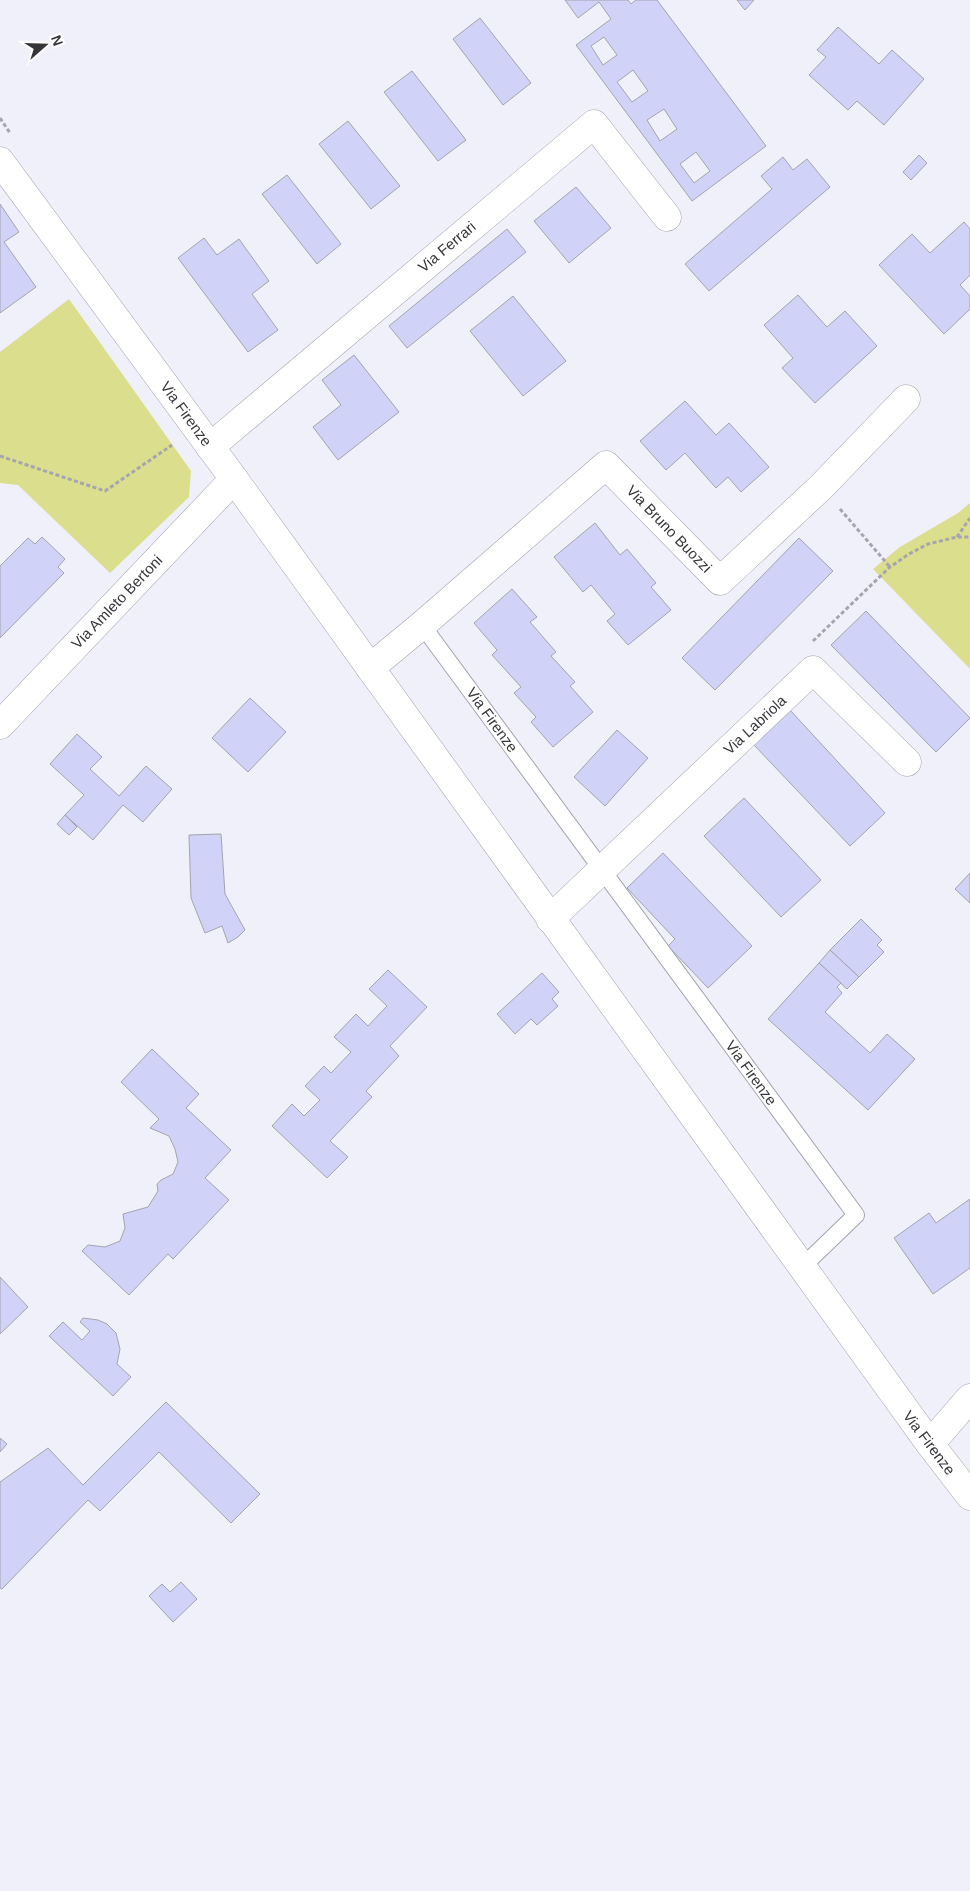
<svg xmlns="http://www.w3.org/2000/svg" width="970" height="1891" font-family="Arial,sans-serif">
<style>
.green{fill:#dade8d}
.building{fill:#d0d2f7;stroke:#a4a4ae;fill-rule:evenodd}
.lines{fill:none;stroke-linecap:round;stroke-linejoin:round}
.service-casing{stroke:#a3a3ad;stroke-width:18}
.minor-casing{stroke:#a3a3ad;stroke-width:29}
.tertiary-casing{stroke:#a3a3ad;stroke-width:29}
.path{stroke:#a5a5ae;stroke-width:3;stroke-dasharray:4 2.5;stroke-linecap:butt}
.service{stroke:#fff;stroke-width:16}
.minor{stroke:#fff;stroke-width:28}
.tertiary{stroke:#fff;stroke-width:28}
.labels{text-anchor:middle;stroke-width:4;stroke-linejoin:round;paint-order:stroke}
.street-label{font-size:15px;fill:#36363a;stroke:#fff}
</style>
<rect width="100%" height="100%" fill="#f0f0fb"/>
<!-- green -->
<g class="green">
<path d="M69,299l122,172 -2,26 -79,76 -92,-88 -18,-2v-131z"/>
<path d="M970,503v166l-97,-100 27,-22 58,-34z"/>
</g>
<!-- building -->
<g class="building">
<path d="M565,0h63l3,4 5,-4h21l109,146 -74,55 -116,-156 35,-26 -12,-17 -21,16zM604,37l13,18 -14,10 -12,-19zM633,70l15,21 -16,11 -15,-20zM664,109l13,20 -17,12 -13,-21zM696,152l14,19 -16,12 -14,-19z"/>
<path d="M737,0h17l-9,10z"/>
<path d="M480,18l51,65 -28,22 -50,-66z"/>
<path d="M838,27l41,37 13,-14 32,29 -40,46 -27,-24 -9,9 -39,-35 17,-18 -9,-7z"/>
<path d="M412,71l54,69 -28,21 -54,-69z"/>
<path d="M348,121l52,65 -29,23 -52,-65z"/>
<path d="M919,155l8,8 -16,17 -8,-8z"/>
<path d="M783,157l10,13 14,-11 23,28 -121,104 -24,-27 87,-75 -11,-13z"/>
<path d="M287,175l54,69 -24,20 -55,-70z"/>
<path d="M576,187l35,41 -42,35 -35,-42z"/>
<path d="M0,204l19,28 -15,10 32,45 -36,26z"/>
<path d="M964,222l6,7v46l-10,10 10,11v13l-26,25 -65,-69 33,-31 18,19z"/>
<path d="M507,229l19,23 -119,96 -18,-22z"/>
<path d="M204,238l13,17 22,-16 30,42 -17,13 26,36 -30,22 -70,-94z"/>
<path d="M798,295l29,32 18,-16 32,35 -62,57 -33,-35 11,-10 -29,-33z"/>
<path d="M513,296l53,65 -43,35 -53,-65z"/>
<path d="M354,355l45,57 -61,48 -25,-33 28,-22 -19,-25z"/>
<path d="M685,401l31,34 13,-12 40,44 -28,25 -13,-15 -12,11 -31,-35 -19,17 -26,-29z"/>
<path d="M595,523l25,32 7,-6 29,34 -5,4 20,23 -43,35 -21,-24 8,-7 -24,-29 -8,7 -29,-35z"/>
<path d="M42,537l23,22 -7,8 6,6 -64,65v-72l28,-28 7,6z"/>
<path d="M799,538l34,33 -118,119 -33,-32z"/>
<path d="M512,589l25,28 -7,5 26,30 -5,4 24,26 -5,4 23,26 -40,35 -22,-25 5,-5 -22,-24 7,-6 -29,-32 5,-5 -23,-27z"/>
<path d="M866,611l104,107 -34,34 -105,-107z"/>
<path d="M250,698l36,34 -38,40 -36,-34z"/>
<path d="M790,710l95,103 -35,33 -96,-101z"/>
<path d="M617,730l31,28 -43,48 -31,-29z"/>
<path d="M77,734l25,23 -12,12 29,27 27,-30 26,23 -29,33 -20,-17 -30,35 -28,-25 19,-20 -34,-31z"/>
<path d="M744,798l77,82 -40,37 -77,-81z"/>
<path d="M65,815l12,12 -8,8 -12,-11z"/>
<path d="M221,834l4,60 20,36 -7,7 -10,6 -6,-17 -17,7 -14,-35 -2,-63z"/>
<path d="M663,853l89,93 -44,42 -40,-42 7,-7 -48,-51z"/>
<path d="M970,873v30l-15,-14z"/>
<path d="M861,919l21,21 -5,5 7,7 -25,25 -29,-27z"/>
<path d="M830,950l29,27 -12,12 -28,-26z"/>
<path d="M819,963l22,20 -4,4 5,6 -17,19 45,41 17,-19 28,25 -47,51 -100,-91z"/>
<path d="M388,970l39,37 -37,39 9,10 -33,35 6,6 -42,44 18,16 -21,21 -55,-52 20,-22 12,12 16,-16 -15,-14 19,-20 7,7 20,-21 -17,-15 22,-23 12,12 19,-20 -18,-17z"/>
<path d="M542,973l17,19 -7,7 6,7 -21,19 -6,-6 -16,15 -18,-20z"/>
<path d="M152,1049l47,45 -13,14 45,42 -26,28 24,22 -56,59 -5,-5 -39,41 -47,-44 6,-6 17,2 15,-6 5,-13 -2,-14 25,-7 10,-16 -1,-7 4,-4 12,-6 5,-12 -3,-13 -6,-13 -19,-8 9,-9 -38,-37z"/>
<path d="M970,1199v69l-37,26 -39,-56 35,-25 7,10z"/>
<path d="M0,1277l28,30 -28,27z"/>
<path d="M83,1318l15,2 9,4 9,9 4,16 -3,15 14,13 -18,19 -64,-60 14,-14 19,18 8,-9 -10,-9z"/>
<path d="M166,1402l94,92 -29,29 -72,-71 -59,59 -12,-11 -86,89 -2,-1v-106l48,-34 35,37z"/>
<path d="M0,1438l7,6 -7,8z"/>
<path d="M181,1582l16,17 -24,23 -24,-26 13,-12 8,8z"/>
</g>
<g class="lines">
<defs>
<path id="service" d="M422,625l434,590 -54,52"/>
<g id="minor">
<path d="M210,447l384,-323 73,93"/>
<path d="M370,668l52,-43 184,-160 114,116 101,-94 85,-88"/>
<path d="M0,725l234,-246"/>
<path d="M550,919l263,-249 94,92"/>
<path d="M930,1444l40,-46"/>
</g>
<path id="tertiary" d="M0,161l234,318 696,965 40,52"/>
</defs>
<!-- service casing -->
<use href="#service" class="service-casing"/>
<!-- minor casing -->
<use href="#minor" class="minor-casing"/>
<!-- tertiary casing -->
<use href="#tertiary" class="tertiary-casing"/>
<!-- path -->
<g class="path">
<path d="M0,118l10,15"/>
<path d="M0,456l105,35 67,-46"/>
<path d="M840,509l50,58"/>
<path d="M957,537l13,-19"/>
<path d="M813,641l77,-74 19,-13 19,-10 29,-7h13"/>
</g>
<!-- service -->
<use href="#service" class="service"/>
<!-- minor -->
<use href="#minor" class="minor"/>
<!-- tertiary -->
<use href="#tertiary" class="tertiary"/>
</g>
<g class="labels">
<!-- street labels -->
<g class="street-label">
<text transform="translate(447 247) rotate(-40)" y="5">Via Ferrari</text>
<text transform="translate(186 414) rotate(54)" y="5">Via Firenze</text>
<text transform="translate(669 529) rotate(46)" y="5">Via Bruno Buozzi</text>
<text transform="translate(117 602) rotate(-46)" y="5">Via Amleto Bertoni</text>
<text transform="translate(492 720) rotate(54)" y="5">Via Firenze</text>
<text transform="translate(755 725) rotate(-43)" y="5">Via Labriola</text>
<text transform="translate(751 1073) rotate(54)" y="5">Via Firenze</text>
<text transform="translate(929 1443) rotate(53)" y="5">Via Firenze</text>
</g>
</g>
<!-- north arrow -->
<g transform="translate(45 45) rotate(70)" stroke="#ffffff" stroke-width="4" paint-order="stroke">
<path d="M0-4L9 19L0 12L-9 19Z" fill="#36363a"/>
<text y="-8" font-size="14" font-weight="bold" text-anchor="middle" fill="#36363a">N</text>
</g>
</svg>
